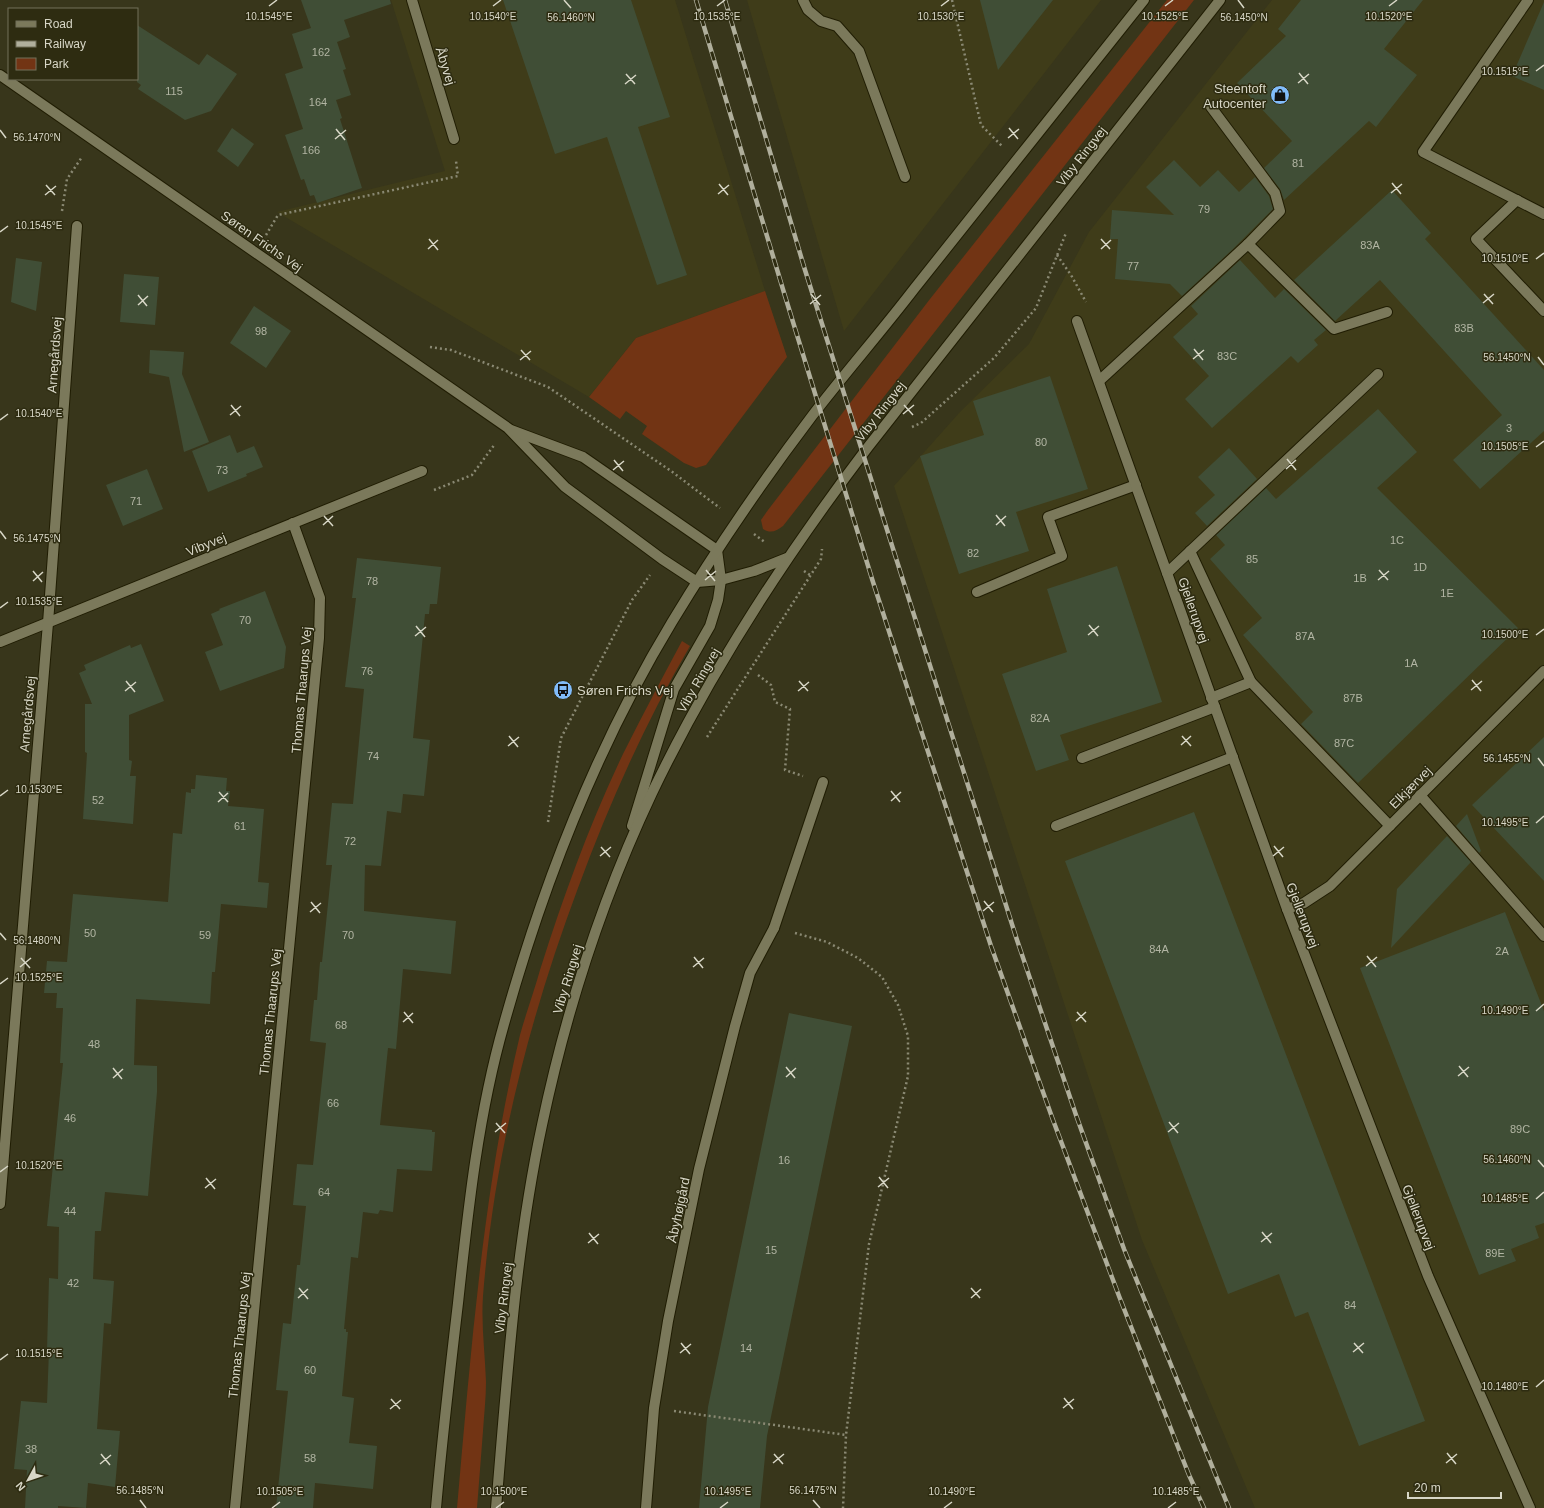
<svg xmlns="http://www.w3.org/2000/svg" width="1544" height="1508" font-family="Helvetica,sans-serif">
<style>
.built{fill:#3f3c19}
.green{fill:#723414}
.building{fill:#404e36}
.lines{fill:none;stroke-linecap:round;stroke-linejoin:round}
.lane-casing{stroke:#201d03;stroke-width:12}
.street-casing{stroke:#201d03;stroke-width:12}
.secondary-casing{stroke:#201d03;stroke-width:12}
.path{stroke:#8a8973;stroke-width:2.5;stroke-dasharray:2 3;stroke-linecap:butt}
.lane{stroke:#7b795b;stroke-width:10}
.street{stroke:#7b795b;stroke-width:10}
.secondary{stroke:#7b795b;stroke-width:10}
.rail-casing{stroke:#b0af9c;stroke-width:4.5}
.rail{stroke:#2e2c11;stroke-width:3;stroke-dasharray:9;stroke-linecap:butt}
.ticks{fill:none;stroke:#d8d7c7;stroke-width:1.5}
.labels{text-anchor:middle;stroke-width:3;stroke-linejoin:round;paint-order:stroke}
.number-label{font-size:11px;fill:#b2b5a3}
.street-label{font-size:13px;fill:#d8d7c7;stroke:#2e2c11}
.poi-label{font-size:13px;fill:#d8d7c7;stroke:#2e2c11;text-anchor:end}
.ticks-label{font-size:10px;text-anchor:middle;fill:#d8d7c7;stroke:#2e2c11;stroke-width:3;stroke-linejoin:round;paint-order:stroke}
</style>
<rect width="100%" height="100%" fill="#38361b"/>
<!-- built -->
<g class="built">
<path d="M391,0h284l90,291 -129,47 -47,59 -312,-185 168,-41z"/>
<path d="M747,0h354l-257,331z"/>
<path d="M1272,0h272v1508h-289l-113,-268 -248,-754 66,-74 69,-68 60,-112z"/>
</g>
<!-- green -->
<g class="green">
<path d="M1167,0h27l-411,526c-7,5 -12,8 -20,3l-2,-9 7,-10 162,-211z"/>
<path d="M765,291l22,66 -81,108 -10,3 -12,-5 -42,-29 5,-8 -21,-15 -6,8 -31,-22 47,-59z"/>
<path d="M682,641l8,5c-45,77 -81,158 -112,242 -49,131 -84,268 -95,408 -2,28 2,57 3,86 0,16 -2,33 -3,49 -2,26 -4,51 -6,77h-20c14,-158 26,-318 63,-473 6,-22 14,-43 20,-65 23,-73 50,-147 83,-216 19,-38 39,-76 59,-113z"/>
</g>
<!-- building -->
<g class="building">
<path d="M301,0h89l1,4 -47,16 6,17 -13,5 9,27 -3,1 8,25 -15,5 6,18 -2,1 22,69 -45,15 -3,-8 -4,1 -6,-17 -3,1 -16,-45 18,-6 -18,-55 18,-6 -11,-34 19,-6z"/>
<path d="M503,0h128l39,117 -32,10 49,148 -30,10 -50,-148 -52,17z"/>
<path d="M980,0h73l-55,70z"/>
<path d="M1301,0h122l-39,49 33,26 -41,52 -7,-6 -85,79 -4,-11 -16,-21 28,-27 -55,-58 49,-47 -8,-7z"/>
<path d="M1544,2v88l-32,-14z"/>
<path d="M137,25l62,40 8,-11 30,20 -26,37 -26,9 -47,-31 3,-4 -4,-3z"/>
<path d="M232,128l22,16 -16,23 -21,-16z"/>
<path d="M1174,160l26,27 18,-17 21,22 16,-15 14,19 4,13 -41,41 -50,46 -12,-12 -55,-5 3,-40h-8l2,-29 62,5 -28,-28z"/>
<path d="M1392,190l39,43 -6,6 119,131v61l-64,58 -27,-29 49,-45 -122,-135 -45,41 -41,-41z"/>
<path d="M16,258l26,4 -6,49 -25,-9z"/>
<path d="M1240,260l35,38 9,-9 42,41 -12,10 4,5 -20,18 -7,-7 -79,72 -27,-29 24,-23 -36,-39 25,-23 -7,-8z"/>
<path d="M124,274l35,3 -4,48 -35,-3z"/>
<path d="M254,306l37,25 -25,37 -36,-25z"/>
<path d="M150,350l34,2 -2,22 27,68 -25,10 -15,-75 -20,-4z"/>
<path d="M1050,376l38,113 -72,23 13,39 -70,23 -39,-118 64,-21 -11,-34z"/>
<path d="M1378,409l39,43 -40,36 141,140 -160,155 -57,-59 12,-12 -70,-77 19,-17 -52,-59 15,-14 -9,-10 50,-47 10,11z"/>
<path d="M230,435l7,18 17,-7 9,21 -17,7 1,2 -39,16 -16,-41z"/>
<path d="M1229,448l28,31 -50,47 -12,-13 20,-18 -17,-18z"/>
<path d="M147,469l16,40 -40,17 -17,-41z"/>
<path d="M357,558l84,9 -4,37h-7l-1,10h-4l-12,124 17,2 -6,56 -21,-2 -2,19 -14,-2 -6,55 -16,-1 -1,46 92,10 -5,53 -48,-5 -7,80 -8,-1 -8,77 52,5v2h3l-3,39 -35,-2 -4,43 -13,-2 -2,4 -15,-2 -5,46 -7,-1 -7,72h2v3h2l-6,64 12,2 -5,45 28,3 -4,43 -58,-6 -2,25h-37l12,-117 -12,-1 7,-67 8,1 6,-59h3l6,-59 -13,-1 4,-41 16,1 13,-122 -16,-2 4,-41h3l3,-38h2l10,-97h-6l6,-62 21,1 11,-115 -19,-2 11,-89h-4z"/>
<path d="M1117,566l45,136 -102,33 9,25 -33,11 -34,-97 65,-22 -20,-63z"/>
<path d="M265,591l21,56 -2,21 -64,23 -15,-39 18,-7 -12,-31 9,-4 -1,-1z"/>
<path d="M141,644l23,57 -35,14v45l3,1 -2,15h6l-3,48 -50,-5 4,-66 -2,-1v-48h7l-13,-31 7,-3 -2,-5 46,-20 1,3z"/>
<path d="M1544,737v144l-72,-76z"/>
<path d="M196,775l31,3 -1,13h4l-2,15 36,3 -6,73 11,1 -2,25 -46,-4 -6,68h-3l-2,32 -74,-5 -2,66 23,1v26l-9,104 -43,-4 -4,39h-6l-2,48 21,2 -3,43 -7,-1 -7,106 23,2 -5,56 -27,-4 -2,25 -28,-2v2h-33l2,-38 -13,-1 7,-68 26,2 2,-53h-2l2,-72 9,1 1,-52 -12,-1 16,-163h-3l3,-55h-7l1,-15h-13l3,-32 20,1 6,-68 95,8 5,-69 9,1 4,-42 5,1v-4h4z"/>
<path d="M1194,812l231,609 -66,25 -51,-134 -13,5 -16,-43 -51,20 -163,-433z"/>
<path d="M1467,814l14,37 -2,2 -23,-27z"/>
<path d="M1447,836l24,26 -80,86 6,-59z"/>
<path d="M1505,912l39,99v212l-9,3 4,12 -28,11 5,12 -37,14 -119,-307z"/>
<path d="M789,1013l63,13 -85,410 -7,72h-61l9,-101z"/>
</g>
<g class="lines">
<defs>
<g id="lane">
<path d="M803,0l5,10 13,11 16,5 22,25 46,126"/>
<path d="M1528,0l-105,152 121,62"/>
<path d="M1517,200l-41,39 68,72"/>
<path d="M1248,244l86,85 53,-17"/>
<path d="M1099,381l149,-137 32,-33 -5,-18 -64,-86"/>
<path d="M1190,551l61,131 139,144"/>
<path d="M1167,573l211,-199"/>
<path d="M977,592l85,-36 -14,-39 88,-32"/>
<path d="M1211,698l40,-16"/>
<path d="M1082,758l133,-51"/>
<path d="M1420,795l124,141"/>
<path d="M1056,826l177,-69"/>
<path d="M774,928l49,-146"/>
</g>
<g id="street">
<path d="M412,0l42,139"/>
<path d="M1077,321l210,588 141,367 102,232"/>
<path d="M0,642l422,-171"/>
<path d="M1287,909l17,-6 26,-17 214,-215"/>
<path d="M0,1204l48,-581 29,-397"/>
<path d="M235,1508l84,-870 1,-40 -27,-75"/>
<path d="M646,1508l8,-100 14,-87 31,-152 36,-143 15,-53 24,-45"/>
</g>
<g id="secondary">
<path d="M0,75l508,353 57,59 97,72 35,23 24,-2 33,-9 33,-13"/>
<path d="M511,430l72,27 134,93 4,30 -3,20 -8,26 -36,63 -42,137"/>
<path d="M436,1508c6,-68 14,-137 22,-205 10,-93 20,-188 46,-279 39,-140 93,-278 168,-402 43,-71 90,-140 140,-206 33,-43 69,-84 102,-127 77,-96 153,-193 230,-289"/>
<path d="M496,1508c11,-128 19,-257 46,-383 24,-114 60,-226 110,-332 59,-123 134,-238 216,-346l352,-447"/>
</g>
</defs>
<!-- lane casing -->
<use href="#lane" class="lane-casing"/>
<!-- street casing -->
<use href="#street" class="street-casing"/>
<!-- secondary casing -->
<use href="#secondary" class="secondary-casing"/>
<!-- path -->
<g class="path">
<path d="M952,0l29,125 21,21"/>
<path d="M62,211l5,-32 15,-22"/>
<path d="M266,235l12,-20 180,-39 -2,-15"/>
<path d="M1057,255l14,20 15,27"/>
<path d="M430,347l21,3 97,37 123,84 49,37"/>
<path d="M912,427l9,-4 73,-65 42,-50 30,-75"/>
<path d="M434,490l38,-15 23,-31"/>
<path d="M754,534l12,9"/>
<path d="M804,571l6,4"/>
<path d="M758,675l13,10 4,17 15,7 -5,61 18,6"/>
<path d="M707,737l114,-178 1,-10"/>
<path d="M548,822l13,-84 71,-138 18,-25"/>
<path d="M795,933l32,9 31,16 24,19 16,28 10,31v40l-39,168 -23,191 -3,73"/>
<path d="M674,1411l172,24"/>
</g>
<!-- lane -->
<use href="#lane" class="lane"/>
<!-- street -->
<use href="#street" class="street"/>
<!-- secondary -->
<use href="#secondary" class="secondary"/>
<defs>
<g id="rail">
<path d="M696,0l89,296 88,286 118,364 62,174 66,176 70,179 15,33"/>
<path d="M725,0l80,270 90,285 122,385 59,175 48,134 105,259"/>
</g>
</defs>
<!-- rail casing -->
<use href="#rail" class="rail-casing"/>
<!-- rail -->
<use href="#rail" class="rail"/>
</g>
<!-- ticks -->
<path class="ticks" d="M564,0l7,8M1238,0l6,8M269,6l8,-6M493,6l8,-6M717,6l8,-6M941,6l8,-6M1165,6l8,-6M1389,6l8,-6M1536,71l8,-6M1299,73l9,11M626,74l9,10M1298,83l11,-9M625,84l11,-9M1009,128l9,11M336,129l9,11M0,130l6,8M1008,138l11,-9M335,139l11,-9M1392,183l9,11M719,184l9,11M46,185l9,10M1391,193l11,-9M718,194l11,-9M45,195l11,-9M0,232l8,-6M429,239l9,11M1101,239l9,10M428,249l10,-9M1101,249l10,-9M1536,259l8,-6M811,294l9,11M1484,294l9,10M138,295l9,11M1483,303l11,-9M810,304l11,-9M138,305l10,-9M1194,349l9,11M521,350l9,10M1538,357l6,8M1193,359l11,-9M520,360l11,-9M231,405l9,11M904,405l9,10M903,414l11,-9M230,415l11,-9M0,420l8,-6M1536,447l8,-6M1287,459l9,11M614,460l9,11M1286,469l10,-9M613,470l11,-9M996,515l9,11M324,516l9,10M323,525l10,-9M996,525l10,-9M0,531l6,8M706,570l9,11M1379,570l9,10M33,571l9,11M705,580l11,-9M1378,580l11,-9M33,581l10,-9M0,608l8,-6M1089,625l9,11M416,626l9,11M1088,635l11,-9M1536,635l8,-6M415,636l11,-9M1472,680l9,11M126,681l9,11M799,681l9,10M1471,690l11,-9M125,691l11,-9M798,691l11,-9M509,736l9,11M1182,736l9,10M1181,745l10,-9M508,746l11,-9M1538,758l6,8M891,791l9,11M219,792l9,10M0,796l8,-6M891,801l10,-9M218,802l10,-9M1536,823l8,-7M1274,846l9,11M601,847l9,10M600,856l11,-9M1273,856l11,-9M984,901l9,11M311,902l9,11M983,911l11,-9M310,912l11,-9M0,933l6,7M1367,956l9,11M694,957l9,11M21,958l9,10M1366,966l11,-9M20,967l11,-9M693,967l11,-9M0,984l8,-6M1536,1011l8,-7M404,1012l9,11M1077,1012l9,10M1076,1021l10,-9M403,1022l10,-9M1459,1066l9,11M786,1067l9,11M113,1068l9,11M1458,1076l11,-9M786,1077l10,-9M113,1078l10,-9M1169,1122l9,11M496,1123l9,10M495,1132l11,-9M1168,1132l11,-9M1538,1160l6,7M0,1172l8,-6M879,1177l9,11M206,1178l9,11M878,1187l11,-9M205,1188l11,-9M1536,1199l8,-7M1262,1232l9,11M589,1233l9,11M1261,1242l11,-9M588,1243l11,-9M299,1288l9,11M971,1288l9,10M298,1298l10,-9M971,1298l10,-9M681,1343l9,11M1354,1343l9,10M1353,1352l11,-9M680,1353l11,-9M0,1360l8,-6M1536,1387l8,-7M1064,1398l9,11M391,1399l9,10M1063,1408l11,-9M390,1409l11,-9M1447,1453l9,11M101,1454l9,11M774,1454l9,10M773,1463l11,-9M1446,1463l11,-9M100,1464l11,-9M140,1500l6,8M813,1500l7,8M272,1508l8,-6M496,1508l8,-6M720,1508l8,-6M944,1508l8,-6M1168,1508l8,-6"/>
<!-- icons -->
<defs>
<symbol id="shop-disc" viewBox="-11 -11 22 22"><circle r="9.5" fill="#81bcfa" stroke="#2e2c11"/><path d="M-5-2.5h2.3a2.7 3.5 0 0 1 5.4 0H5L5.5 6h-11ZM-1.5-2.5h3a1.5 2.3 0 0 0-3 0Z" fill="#111"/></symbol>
<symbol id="bus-disc" viewBox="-11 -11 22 22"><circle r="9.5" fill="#81bcfa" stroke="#2e2c11"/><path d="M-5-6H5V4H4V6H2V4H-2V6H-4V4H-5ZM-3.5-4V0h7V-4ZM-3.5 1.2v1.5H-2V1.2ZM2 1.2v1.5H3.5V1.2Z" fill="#111"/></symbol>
</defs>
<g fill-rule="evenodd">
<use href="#shop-disc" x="1269" y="84" width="22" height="22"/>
<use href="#bus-disc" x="552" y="679" width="22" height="22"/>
</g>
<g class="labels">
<!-- number labels -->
<g class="number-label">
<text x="321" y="56">162</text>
<text x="174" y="95">115</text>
<text x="318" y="106">164</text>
<text x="311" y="154">166</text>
<text x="1298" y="167">81</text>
<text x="1204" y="213">79</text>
<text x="1370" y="249">83A</text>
<text x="1133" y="270">77</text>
<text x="1464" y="332">83B</text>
<text x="261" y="335">98</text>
<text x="1227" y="360">83C</text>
<text x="1509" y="432">3</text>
<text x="1041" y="446">80</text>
<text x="222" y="474">73</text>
<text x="136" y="505">71</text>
<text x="1397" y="544">1C</text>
<text x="973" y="557">82</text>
<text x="1252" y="563">85</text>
<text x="1420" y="571">1D</text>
<text x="1360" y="582">1B</text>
<text x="372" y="585">78</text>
<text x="1447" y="597">1E</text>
<text x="245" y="624">70</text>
<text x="1305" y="640">87A</text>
<text x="1411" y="667">1A</text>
<text x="367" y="675">76</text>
<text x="1353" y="702">87B</text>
<text x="1040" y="722">82A</text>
<text x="1344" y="747">87C</text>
<text x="373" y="760">74</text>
<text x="98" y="804">52</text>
<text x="240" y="830">61</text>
<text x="350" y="845">72</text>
<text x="90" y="937">50</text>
<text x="205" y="939">59</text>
<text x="348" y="939">70</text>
<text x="1159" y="953">84A</text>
<text x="1502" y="955">2A</text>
<text x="341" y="1029">68</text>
<text x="94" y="1048">48</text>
<text x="333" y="1107">66</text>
<text x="70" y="1122">46</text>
<text x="1520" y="1133">89C</text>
<text x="784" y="1164">16</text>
<text x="324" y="1196">64</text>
<text x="70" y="1215">44</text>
<text x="771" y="1254">15</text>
<text x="1495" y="1257">89E</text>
<text x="73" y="1287">42</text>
<text x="1350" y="1309">84</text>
<text x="746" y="1352">14</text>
<text x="310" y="1374">60</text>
<text x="31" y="1453">38</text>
<text x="310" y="1462">58</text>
</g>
<!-- street labels -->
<g class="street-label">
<text transform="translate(446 66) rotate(73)" y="5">Åbyvej</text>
<text transform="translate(1081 156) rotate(-52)" y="5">Viby Ringvej</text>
<text transform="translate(262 241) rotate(35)" y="5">Søren Frichs Vej</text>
<text transform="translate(54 355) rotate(-86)" y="5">Arnegårdsvej</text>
<text transform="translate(880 411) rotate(-52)" y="5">Viby Ringvej</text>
<text transform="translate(206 544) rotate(-22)" y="5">Vibyvej</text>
<text transform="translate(1194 610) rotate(71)" y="5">Gjellerupvej</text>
<text transform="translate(698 680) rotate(-60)" y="5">Viby Ringvej</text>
<text transform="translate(301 690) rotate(-85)" y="5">Thomas Thaarups Vej</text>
<text transform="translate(27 714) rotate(-85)" y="5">Arnegårdsvej</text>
<text transform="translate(1410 787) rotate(-45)" y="5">Elkjærvej</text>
<text transform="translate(1303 915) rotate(69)" y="5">Gjellerupvej</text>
<text transform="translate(567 979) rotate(-73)" y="5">Viby Ringvej</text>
<text transform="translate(270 1012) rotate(-84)" y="5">Thomas Thaarups Vej</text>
<text transform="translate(678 1210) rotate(-78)" y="5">Åbyhøjgård</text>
<text transform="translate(1419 1217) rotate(69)" y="5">Gjellerupvej</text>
<text transform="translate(503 1298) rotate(-83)" y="5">Viby Ringvej</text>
<text transform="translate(239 1335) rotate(-84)" y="5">Thomas Thaarups Vej</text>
</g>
<!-- poi labels -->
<g class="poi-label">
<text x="1266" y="93">Steentoft<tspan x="1266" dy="15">Autocenter</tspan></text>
<text x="577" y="695" text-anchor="start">Søren Frichs Vej</text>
</g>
</g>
<g class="ticks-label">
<text x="717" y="20">10.1535°E</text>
<text x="941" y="20">10.1530°E</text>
<text x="269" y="20">10.1545°E</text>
<text x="493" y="20">10.1540°E</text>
<text x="1165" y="20">10.1525°E</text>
<text x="1389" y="20">10.1520°E</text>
<text x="571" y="21">56.1460°N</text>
<text x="1244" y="21">56.1450°N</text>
<text x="1505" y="75">10.1515°E</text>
<text x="37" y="141">56.1470°N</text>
<text x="39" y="229">10.1545°E</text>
<text x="1505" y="262">10.1510°E</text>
<text x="1507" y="361">56.1450°N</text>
<text x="39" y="417">10.1540°E</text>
<text x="1505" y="450">10.1505°E</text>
<text x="37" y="542">56.1475°N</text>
<text x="39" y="605">10.1535°E</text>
<text x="1505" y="638">10.1500°E</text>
<text x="1507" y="762">56.1455°N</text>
<text x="39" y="793">10.1530°E</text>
<text x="1505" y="826">10.1495°E</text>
<text x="37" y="944">56.1480°N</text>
<text x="39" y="981">10.1525°E</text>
<text x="1505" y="1014">10.1490°E</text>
<text x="1507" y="1163">56.1460°N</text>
<text x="39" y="1169">10.1520°E</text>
<text x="1505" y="1202">10.1485°E</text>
<text x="39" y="1357">10.1515°E</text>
<text x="1505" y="1390">10.1480°E</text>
<text x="140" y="1494">56.1485°N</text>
<text x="813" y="1494">56.1475°N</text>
<text x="280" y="1495">10.1505°E</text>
<text x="504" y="1495">10.1500°E</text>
<text x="728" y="1495">10.1495°E</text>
<text x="952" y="1495">10.1490°E</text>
<text x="1176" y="1495">10.1485°E</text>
</g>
<!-- legend -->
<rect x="8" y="8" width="130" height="72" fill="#2e2c11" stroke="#72705a"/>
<rect x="16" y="21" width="20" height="6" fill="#7b795b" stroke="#72705a"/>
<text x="44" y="28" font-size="12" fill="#d8d7c7">Road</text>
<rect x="16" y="41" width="20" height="6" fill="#b0af9c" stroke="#72705a"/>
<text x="44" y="48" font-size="12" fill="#d8d7c7">Railway</text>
<rect x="16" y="58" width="20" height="12" fill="#723414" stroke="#72705a"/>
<text x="44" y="68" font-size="12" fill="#d8d7c7">Park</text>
<!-- north arrow -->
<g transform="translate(28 1480) rotate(230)" stroke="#2e2c11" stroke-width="3" paint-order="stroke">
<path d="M0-3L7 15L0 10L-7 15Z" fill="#d8d7c7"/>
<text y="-6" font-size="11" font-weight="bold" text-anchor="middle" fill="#d8d7c7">N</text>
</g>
<!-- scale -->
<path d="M1408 1492v6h93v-6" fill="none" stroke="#d8d7c7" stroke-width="2"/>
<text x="1414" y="1492" font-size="12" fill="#d8d7c7" stroke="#2e2c11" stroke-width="3" paint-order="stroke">20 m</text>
</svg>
